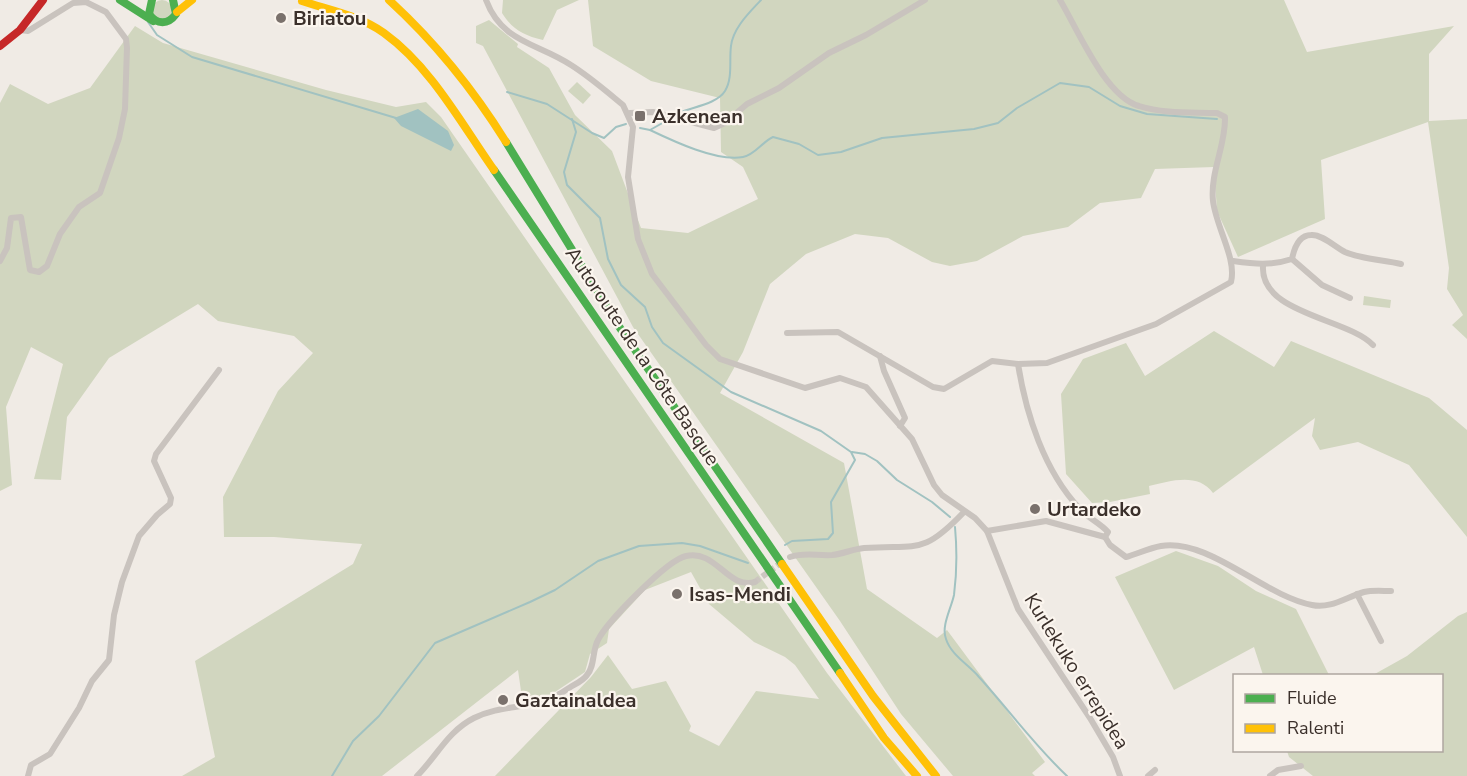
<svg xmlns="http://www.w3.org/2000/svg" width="1467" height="776" font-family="'Nunito Sans',sans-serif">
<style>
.green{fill:#d1d6bf}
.water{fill:#a1c2c1}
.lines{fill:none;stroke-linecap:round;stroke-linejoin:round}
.stream{stroke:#a1c2c1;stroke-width:2}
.street-tunnel{stroke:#ccc6c0;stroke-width:6;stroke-dasharray:6 3;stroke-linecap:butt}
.street{stroke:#c9c3be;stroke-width:6}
.fast{stroke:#4caf50;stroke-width:8}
.slow{stroke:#ffc107;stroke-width:8}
.jam{stroke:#c62828;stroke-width:8}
.poi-dot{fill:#7a716c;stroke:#fbf5ee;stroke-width:2}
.labels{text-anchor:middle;stroke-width:4.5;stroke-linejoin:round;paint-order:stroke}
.poi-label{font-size:20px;font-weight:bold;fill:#3b302b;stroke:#fbf5ee;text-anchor:start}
.street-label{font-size:20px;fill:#3b302b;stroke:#fbf5ee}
</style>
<rect width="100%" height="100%" fill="#f0ebe5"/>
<!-- green -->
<g class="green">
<path d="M503,0h76l-22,10 -14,30c-20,-5 -30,-10 -41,-27z"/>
<path d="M588,0h696l23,52 147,-26 -25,28v67l38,-2v220l-15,-14 11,-10 -16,-26 2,-21 -21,-146 -107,38 4,59 -87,38 -21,-46 -3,-44 -59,2 -14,29 -41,5 -32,24 -45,9 -46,25 -27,5 -18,-4 -44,-24 -33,-4 -49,20 -36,30 -27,68 -23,41 124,70 23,126 70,49 10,-8 98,132 -13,11 3,3h-82l-52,-62 -61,-93 -207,-294 -150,-281 -7,-3v-17l13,-6 29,24 -1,3 32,21 26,47 37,36 29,77 47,5 70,-34 -15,-32 -22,-15 -1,-54 -69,-17 -58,-35z"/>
<circle cx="162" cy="10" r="10"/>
<path d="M135,26l28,17 163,47 70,17 30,-5 15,15 386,556 79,103h-411l96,-99 17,-22 24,34 34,-8 25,45 -2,5 30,15 37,-55 63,8 -24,-34 -10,-8 -31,-15 -45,-38 -18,-32 -46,18 -36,39 -2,14 -17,11 -5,18 -42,28 -20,5 -5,-35 -136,106h-200l33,-19 -20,-96 158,-97 9,-20 -88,-7h-50l-1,-40 55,-106 35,-38 -19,-17 -76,-15 -20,-17 -89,54 -42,59 -6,63 -27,-1 29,-115 -32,-17 -25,60 6,78 -12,6v-388l10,-19 38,20 42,-16z"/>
<path d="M577,82l14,13 -8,9 -15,-13z"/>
<path d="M1364,296l27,4 -1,8 -27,-3z"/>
<path d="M1214,331l60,36 17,-26 138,57 38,32v107l-58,-72 -51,-23 -38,8 -8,-14 3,-18 -102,75c-15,-21 -43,-12 -64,-7l1,8 -40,8 -18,1 -26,-29 -5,-80 22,-35 43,-16 19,33z"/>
<path d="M1176,551l42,15 38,25 40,18 33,66h-66l-9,-28 -80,43 -59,-113z"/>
<path d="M1467,612v164h-154l-24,-19 -2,-6 155,-1v-74l-69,-1 34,-19 51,-40z"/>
</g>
<!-- water -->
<path class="water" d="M418,109l30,22 6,14 -3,6 -50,-25 -7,-8z"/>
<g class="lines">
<!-- stream -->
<g class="stream">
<path d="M148,22l9,13 35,22 204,61"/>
<path d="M507,92l40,12 45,29 12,5 12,-11 10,-3"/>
<path d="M679,113c13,-6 38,-9 46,-22 8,-13 4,-31 6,-45 2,-18 18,-33 30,-46"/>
<path d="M572,119l4,13 -12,40 3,13 33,33 8,41 13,26 24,22 7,20 11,16 68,49 90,39 30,21 4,8 -24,42 2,31 -5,6 -36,2 -7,4"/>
<path d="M640,128l10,2 16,-9"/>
<path d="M650,130c23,11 67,32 93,27 12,-2 19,-15 30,-20l26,7 19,11 23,-3 41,-14 92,-9 24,-6 19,-15 43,-25 29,4 31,19 27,8 70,5"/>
<path d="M852,452l13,2 12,7 20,19 35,22 18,15"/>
<path d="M955,527c2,22 2,45 -1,68 -3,14 -13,31 -8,44 5,16 23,26 33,38 30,33 55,68 88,99"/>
<path d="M332,776l21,-35 26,-25 56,-73 95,-41 25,-12 43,-29 41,-15 43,-3 18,3 48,17"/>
</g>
<!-- street-tunnel -->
<path class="street-tunnel" d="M755,582l27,-20"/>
<!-- street -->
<g class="street">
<path d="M486,0c16,43 52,43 85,65 19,12 35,26 52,40l10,22 -5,50 10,62 14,35 54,71 14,14 85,29 35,-10 26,9 46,52 22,46 8,10 33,23 12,13 31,78 72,109 23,39 7,19"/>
<path d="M630,113l23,-1 61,16 11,-5 22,-19 32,-16 50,-35 37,-18 59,-35"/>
<path d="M1292,259l30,26 28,13"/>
<path d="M0,261l7,-13 4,-30 10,-1 9,53 9,2 8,-6 13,-32 19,-27 21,-14 19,-55 6,-29 2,-61 -1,-9 -20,-27 -20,-10 -13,1 -45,28 -8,-1"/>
<path d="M1233,261c21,3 38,5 59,-2 2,-10 7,-24 19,-24 11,-1 24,12 34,17 16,7 38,8 56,12"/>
<path d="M1263,266c-3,48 84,52 110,79"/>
<path d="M787,333l51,-1 95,55 11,2 48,-28 26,3 29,-1 109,-39 75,-42c6,-23 -15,-55 -18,-81 -3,-29 13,-56 12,-84l-8,-4c-26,-1 -53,1 -78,-7 -34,-10 -61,-76 -79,-106"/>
<path d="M880,356l4,15 21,47 -5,8"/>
<path d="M1018,364c8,50 26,107 62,145 8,9 20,14 28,23l-3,5"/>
<path d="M987,531l59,-10 59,16"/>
<path d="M1105,537l5,8 16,12c11,-3 23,-9 35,-11 48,-8 103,50 151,59 19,4 34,-8 52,-13 8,-2 18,-1 27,-1"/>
<path d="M790,557c15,-5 27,-1 42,-2 11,-1 21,-6 32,-7 54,-4 58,8 100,-36"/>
<path d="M1357,594l24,47"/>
<path d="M28,776l3,-11 19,-11 29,-46 13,-27 17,-21 5,-45 8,-33 17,-46 18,-21 13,-11 1,-6 -17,-37 2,-7 63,-84"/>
<path d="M417,776c20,-20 31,-45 57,-58 33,-16 61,-6 95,-30 6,-4 14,-7 18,-13 8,-9 5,-24 11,-35 9,-18 69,-80 88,-84 30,-7 42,34 69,26"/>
<path d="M1148,776l7,-6"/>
<path d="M1270,776l8,-6 23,-4"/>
</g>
<!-- fast -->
<g class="fast">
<path d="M120,0l33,21"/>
<path d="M152,0l-3,14c8,11 19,11 27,0l-3,-14"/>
<path d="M506,142l114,186 162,236"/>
<path d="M494,170l346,503"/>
</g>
<!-- slow -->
<g class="slow">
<path d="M389,0c46,42 84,89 117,142"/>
<path d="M302,1c27,9 59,15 82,32 47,34 77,90 110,137"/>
<path d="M177,12l15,-12"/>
<path d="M782,564l91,132 63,80"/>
<path d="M840,673l44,65 33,38"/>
</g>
<!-- jam -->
<path class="jam" d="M0,46l20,-16 23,-30"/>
</g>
<!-- markers -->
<g class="poi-dot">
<circle cx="281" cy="18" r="6"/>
<rect x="634" y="110" width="12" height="12" rx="3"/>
<circle cx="1035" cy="509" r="6"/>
<circle cx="677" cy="594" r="6"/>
<circle cx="503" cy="700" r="6"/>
</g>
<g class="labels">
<!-- poi labels -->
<g class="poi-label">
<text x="293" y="25">Biriatou</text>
<text x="652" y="123">Azkenean</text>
<text x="1047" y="516">Urtardeko</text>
<text x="689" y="601">Isas-Mendi</text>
<text x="515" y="707">Gaztainaldea</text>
</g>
<!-- street labels -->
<g class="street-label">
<text transform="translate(643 356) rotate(56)" y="7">Autoroute de la Côte Basque</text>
<text transform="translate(1077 671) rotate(58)" y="7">Kurlekuko errepidea</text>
</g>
</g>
<!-- legend -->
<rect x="1233" y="674" width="210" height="78" fill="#fbf5ee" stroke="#aea6a0" stroke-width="1.5"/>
<rect x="1245" y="694" width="30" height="9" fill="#4caf50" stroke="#aea6a0" stroke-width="1.5"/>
<text x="1287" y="704" font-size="18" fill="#3b302b">Fluide</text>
<rect x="1245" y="724" width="30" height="9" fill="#ffc107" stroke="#aea6a0" stroke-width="1.5"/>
<text x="1287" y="734" font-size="18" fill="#3b302b">Ralenti</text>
</svg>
